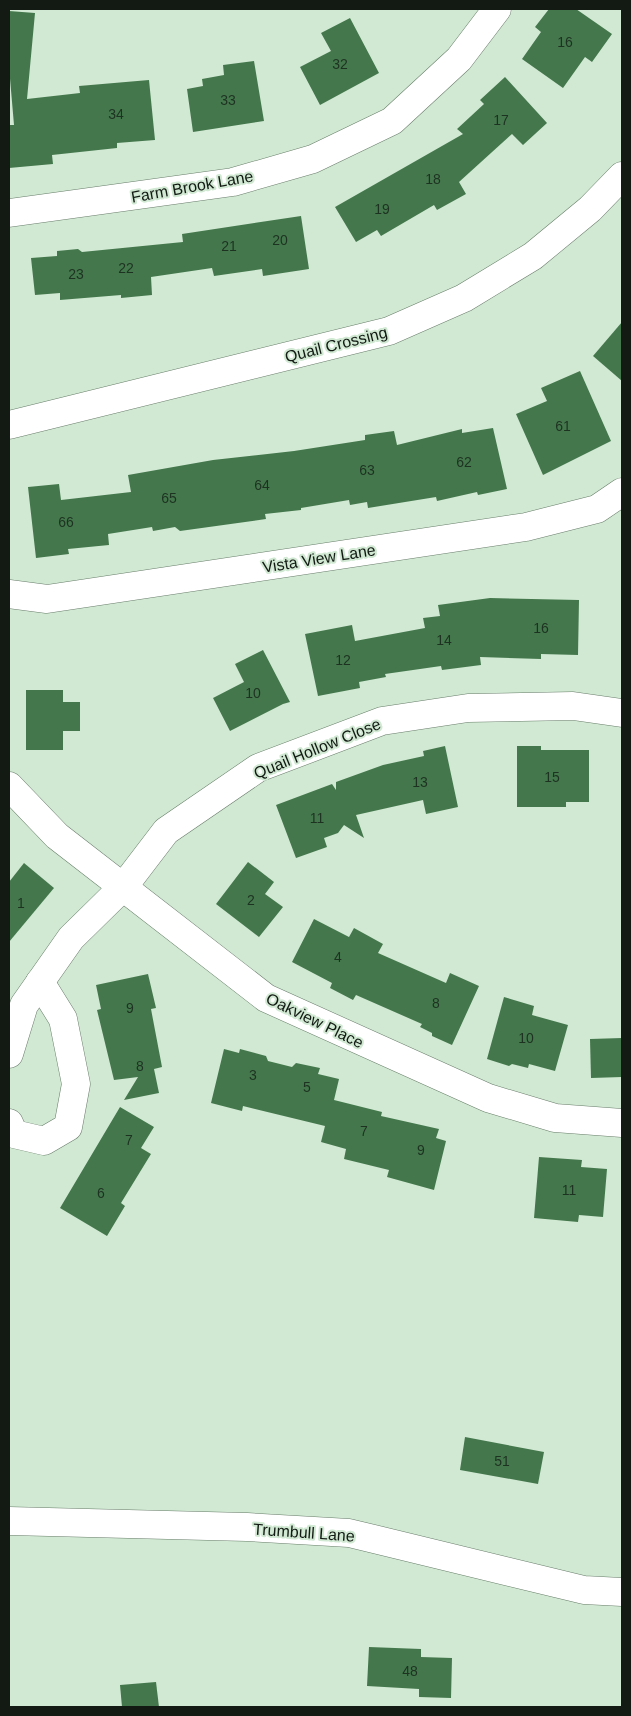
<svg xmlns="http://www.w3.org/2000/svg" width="631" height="1716" font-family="Arial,sans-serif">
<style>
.building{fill:#44784c}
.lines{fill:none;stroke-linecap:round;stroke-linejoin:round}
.minor-casing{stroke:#687d6a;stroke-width:29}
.minor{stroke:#fff;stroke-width:28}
.labels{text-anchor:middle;stroke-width:4;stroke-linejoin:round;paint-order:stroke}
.number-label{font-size:14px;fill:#1e3221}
.street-label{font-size:16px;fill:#121a13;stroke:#d1e9d3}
</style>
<rect width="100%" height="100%" fill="#d1e9d3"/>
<!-- building -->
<g class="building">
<path d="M549,9h27l36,25 -20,28 -7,-5 -22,31 -41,-29 19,-27 -6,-5z"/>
<path d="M9,11l26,2 -8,86 53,-6 -1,-7 70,-6 6,60 -38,3v5l-65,7 1,9 -44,4v-43h5l-5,-58z"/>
<path d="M350,18l29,55 -59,32 -20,-38 31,-16 -10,-18z"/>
<path d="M254,61l10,60 -71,11 -6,-43 16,-3 -1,-7 22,-4 -1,-10z"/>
<path d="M505,77l42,46 -24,22 -11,-11 -53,48 7,12 -29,16 -3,-5 -53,31 -4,-6 -21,12 -21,-35 128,-73 -6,-5 27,-25 -4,-4z"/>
<path d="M301,216l8,53 -46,7 -1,-7 -48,7 -2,-8 -61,9 1,18 -31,3v-3l-61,5v-7l-25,2 -4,-37 26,-2v-5l21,-2 4,3 101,-10 -1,-8z"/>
<path d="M622,322v59l-29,-25z"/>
<path d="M580,371l31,70 -68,34 -27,-61 31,-13 -6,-13z"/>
<path d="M493,428l14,61 -29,6 -1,-3 -40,9 -1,-4 -68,11 -1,-6 -17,3 -1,-5 -48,8v2l-36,4 1,5 -86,12 -5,-4 -22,4 -1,-4 -44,7 1,11 -41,4 1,5 -33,4 -8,-71 31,-3 2,16 70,-8 -3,-17 85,-15 81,-9 71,-11v-5l29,-4 3,14 65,-16v4z"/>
<path d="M490,598l89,2 -1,55 -37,-1v5l-61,-2 1,8 -39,5 -1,-4 -56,8 1,3 -27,5 1,6 -42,8 -13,-62 47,-9 3,16 70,-13 -2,-10 17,-2 -2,-11z"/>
<path d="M263,650l27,52 -7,2 -53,27 -17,-33 31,-16 -9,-18z"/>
<path d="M26,690h37v12h17v29h-17v19h-37z"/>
<path d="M445,746l13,61 -32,7 -3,-14 -67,15 8,23 -20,-13 -6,8 -14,5 3,9 -31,11 -20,-53 56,-21 4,6v-8l47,-17 41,-9 -1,-5z"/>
<path d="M517,746h24v4h48v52h-23v5h-49z"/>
<path d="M248,862l26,20 -9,12 18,13 -24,30 -43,-33z"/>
<path d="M24,863l30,25 -45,54v-60z"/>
<path d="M314,919l35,18 5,-9 29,16 -5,9 68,30 4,-10 29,13 -27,59 -20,-9v-3l-12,-6 2,-3 -66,-29 -3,5 -23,-12 2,-5 -40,-21z"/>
<path d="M148,974l8,34 -5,1 11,58 -8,2 5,24 -35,7 14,-23 -24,3 -17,-70 4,-1 -5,-24z"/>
<path d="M504,997l30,9 -2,9 36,10 -13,46 -26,-7 -1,4 -16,-4 -3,2 -22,-7z"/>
<path d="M622,1038v39l-31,1 -1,-39z"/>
<path d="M224,1049l15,4 1,-4 26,7 2,5 24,6 4,-4 24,5 -2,6 21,5 -5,21 48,12 -1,4 58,13 -3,9 10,3 -12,49 -47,-13 2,-7 -45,-11 2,-10 -25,-7 4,-16 -82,-20 -1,5 -31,-8z"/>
<path d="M120,1107l34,20 -13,21 10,6 -30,49 4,3 -18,30 -47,-28z"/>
<path d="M539,1157l43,3 -1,7 26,2 -4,48 -24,-2 -1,7 -44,-4z"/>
<path d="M465,1437l79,15 -6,32 -78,-14z"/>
<path d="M369,1647l52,2v8l31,1 -1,40 -32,-1v-8l-52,-3z"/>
<path d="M156,1682l3,25h-37l-2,-22z"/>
</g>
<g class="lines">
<defs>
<g id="minor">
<path d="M9,213l224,-31 80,-23 79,-38 67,-62 38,-50"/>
<path d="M9,425l380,-94 75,-33 69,-42 57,-47 32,-33"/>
<path d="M9,594l38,5 479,-72 71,-18 25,-17"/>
<path d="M9,786l48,50 209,162 222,100 67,20 67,5"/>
<path d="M9,1054l15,-49 47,-67 53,-52 42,-55 92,-63 124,-47 86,-13 105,-2 49,7"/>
<path d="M9,1123l5,11 30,7 24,-14 8,-43 -13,-65 -23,-37"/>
<path d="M9,1521l238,6 102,6 235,57 38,2"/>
</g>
</defs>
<!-- minor casing -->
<use href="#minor" class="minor-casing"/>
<!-- minor -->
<use href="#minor" class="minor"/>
</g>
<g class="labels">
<!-- number labels -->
<g class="number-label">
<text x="565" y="47">16</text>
<text x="340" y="69">32</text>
<text x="228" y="105">33</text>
<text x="116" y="119">34</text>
<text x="501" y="125">17</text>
<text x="433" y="184">18</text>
<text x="382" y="214">19</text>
<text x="280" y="245">20</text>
<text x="229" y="251">21</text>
<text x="126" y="273">22</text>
<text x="76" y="279">23</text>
<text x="563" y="431">61</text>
<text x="464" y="467">62</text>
<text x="367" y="475">63</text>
<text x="262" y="490">64</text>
<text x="169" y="503">65</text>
<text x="66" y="527">66</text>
<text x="541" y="633">16</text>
<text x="444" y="645">14</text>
<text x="343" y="665">12</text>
<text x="253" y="698">10</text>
<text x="552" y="782">15</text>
<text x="420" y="787">13</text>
<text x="317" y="823">11</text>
<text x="251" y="905">2</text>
<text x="21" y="908">1</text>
<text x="338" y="962">4</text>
<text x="436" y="1008">8</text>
<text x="130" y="1013">9</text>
<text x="526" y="1043">10</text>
<text x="140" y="1071">8</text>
<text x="253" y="1080">3</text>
<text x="307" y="1092">5</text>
<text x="364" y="1136">7</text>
<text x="129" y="1145">7</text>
<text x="421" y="1155">9</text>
<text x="569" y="1195">11</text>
<text x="101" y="1198">6</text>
<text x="502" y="1466">51</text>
<text x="410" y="1676">48</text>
</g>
<!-- street labels -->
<g class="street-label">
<text transform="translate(192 186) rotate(-10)" y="6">Farm Brook Lane</text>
<text transform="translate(336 344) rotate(-14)" y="6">Quail Crossing</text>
<text transform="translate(319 558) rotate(-9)" y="6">Vista View Lane</text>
<text transform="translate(317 748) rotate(-22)" y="6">Quail Hollow Close</text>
<text transform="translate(315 1020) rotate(26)" y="6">Oakview Place</text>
<text transform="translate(304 1532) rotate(4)" y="6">Trumbull Lane</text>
</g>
</g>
<!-- border -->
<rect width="631" height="1716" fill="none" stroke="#121a13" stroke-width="20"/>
</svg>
